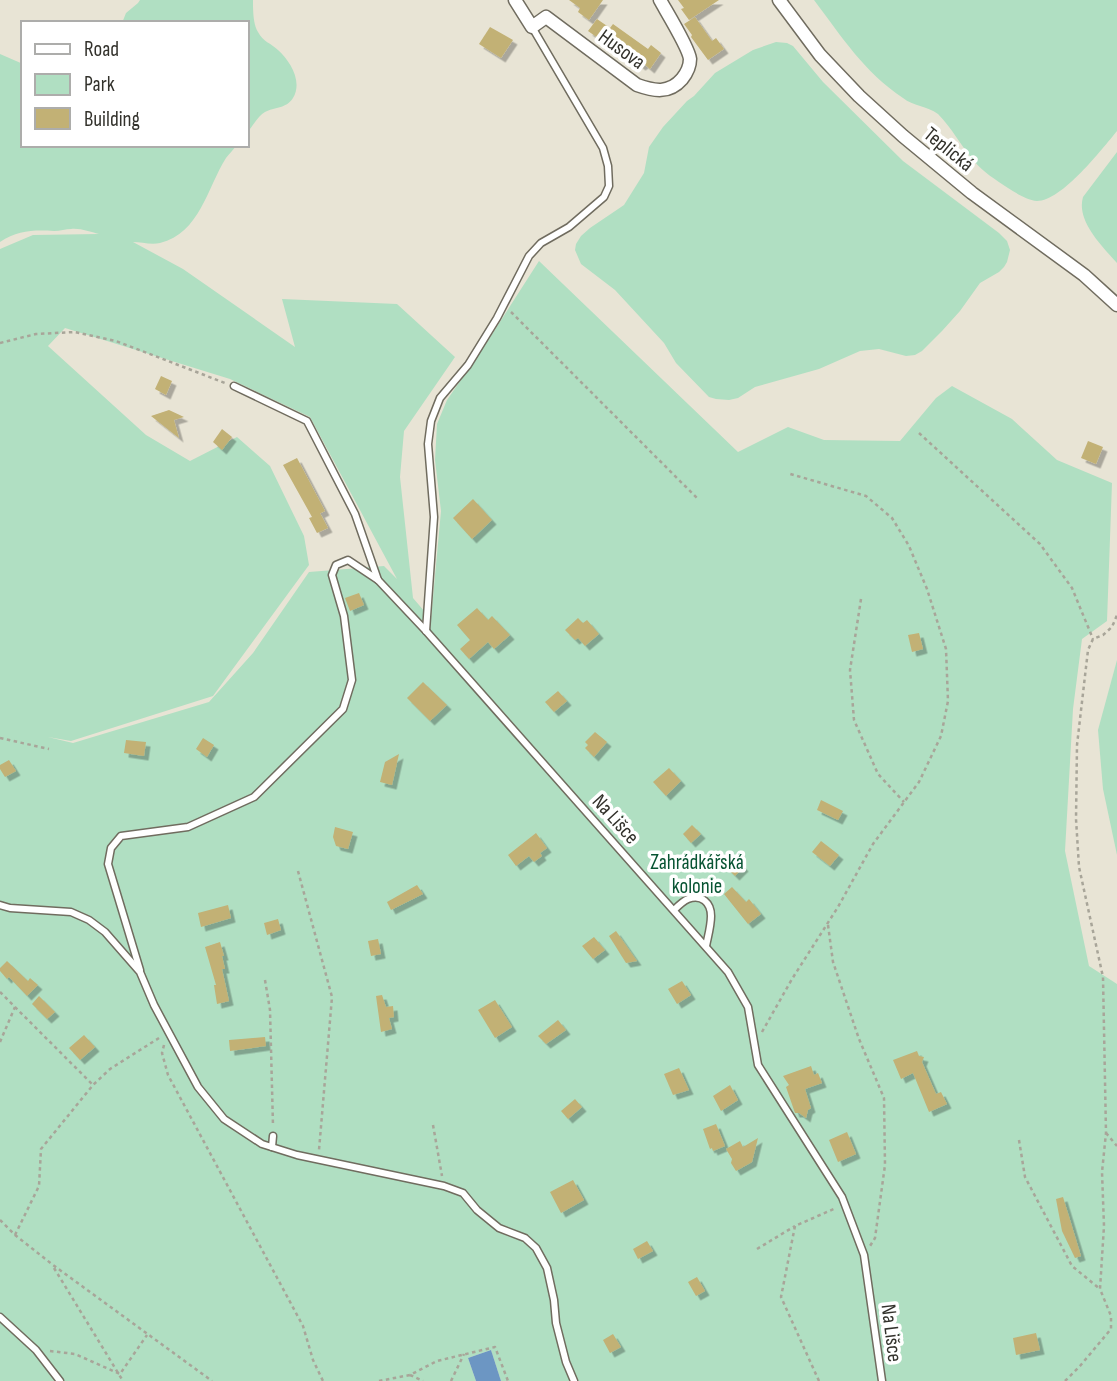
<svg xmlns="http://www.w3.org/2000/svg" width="1117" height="1381" font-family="'Sofia Sans Condensed',sans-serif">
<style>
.green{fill:#b0dfc2;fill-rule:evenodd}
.water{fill:#6c96c3}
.building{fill:#c2b175;filter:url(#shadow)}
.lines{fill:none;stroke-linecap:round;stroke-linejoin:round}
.lane-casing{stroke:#706c5f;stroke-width:9}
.street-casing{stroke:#706c5f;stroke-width:15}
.path{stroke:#a8a599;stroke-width:2.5;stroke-dasharray:3.5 3.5;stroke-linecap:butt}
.lane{stroke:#fff;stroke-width:6}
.street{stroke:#fff;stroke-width:12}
.labels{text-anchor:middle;stroke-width:7;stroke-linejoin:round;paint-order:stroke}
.street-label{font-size:21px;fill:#33322c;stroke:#fff}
.park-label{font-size:21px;fill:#085433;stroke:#fff}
</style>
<defs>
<filter id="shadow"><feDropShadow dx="4.5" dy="4.5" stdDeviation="0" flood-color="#0004"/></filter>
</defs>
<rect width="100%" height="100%" fill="#e8e4d5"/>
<!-- green -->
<g class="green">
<path d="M140,0h113c0,10 0,24 5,32 5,10 13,11 20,18 12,11 25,31 15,48 -7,11 -19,9 -28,14 -7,4 -13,15 -18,21v-110h-125l4,-10 12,-10z"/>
<path d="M814,0h303v131c-15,18 -55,70 -80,70 -10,-1 -21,-8 -29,-13 -12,-8 -25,-16 -34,-27 -13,-15 -22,-33 -36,-47 -11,-8 -25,-8 -35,-16 -39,-26 -61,-61 -89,-98z"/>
<path d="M776,42l11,1 6,3 30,36 80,79 96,72 8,8 3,9 -3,12 -3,5 -5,5 -19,11 -20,28 -18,20 -20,20 -7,4 -9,1 -27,-7 -19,2 -41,18 -64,18 -17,11 -9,2 -13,-1 -7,-2 -33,-34 -12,-20 -49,-53 -34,-26 -6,-14 1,-6 5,-8 9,-8 34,-23 20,-32 5,-26 14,-20 24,-26 7,-5 21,-23 38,-23z"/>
<path d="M0,54l23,10v81h214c-4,5 -8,9 -11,13 -19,30 -26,75 -66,85 -9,2 -19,-1 -27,-1l50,27 112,78 -13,-48 115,5 58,53 -51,74 -4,46 13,121 18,21 10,-108 -6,-51 2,-36 10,-24 42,-61 50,-78 199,191 50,-25 36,13 76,1 36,-43 16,-12 60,33 45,41 55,23 -5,138 -25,18 -9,70 -8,142 24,115 28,18v397h-616l-10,-31 -23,8 8,23h-476v-1132l33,-14 66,-1c-9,-2 -18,-6 -28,-5 -5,0 -11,2 -17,2 -20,-1 -36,-1 -54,11zM65,328l165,51 80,38 87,162 -13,-13 -75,6 -56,81 -44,49 -136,41 -25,-6 23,4 142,-45 96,-131 -5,-29 -34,-70 -33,-29 -47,24 -44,-26 -98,-89z"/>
<path d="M1117,152v111c-15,-17 -41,-42 -34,-66z"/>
<path d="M1117,660v195l-14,-66 -5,-59z"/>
</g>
<!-- water -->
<path class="water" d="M491,1350l10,31h-25l-8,-23z"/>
<!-- building -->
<g class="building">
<path d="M569,0h34l-14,20 -11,-8 2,-4z"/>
<path d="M678,0h41l-30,20 -8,-11 3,-1z"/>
<path d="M695,17l17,24 4,-3 8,11 -16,11 -17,-23 1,-2 -8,-11z"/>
<path d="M597,19l13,9 3,-4 35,25 3,-4 10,8 -11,16 -6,-5 -3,2 -27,-20 -2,2 -24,-17z"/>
<path d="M490,27l23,13 -12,18 -22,-14z"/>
<path d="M161,376l11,5 -6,14 -11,-6z"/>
<path d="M169,410l15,7 -10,3 5,18 -28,-22z"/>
<path d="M222,429l10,8 -10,13 -9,-8z"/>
<path d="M1088,441l15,6 -7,17 -15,-6z"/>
<path d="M297,458l28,53 -8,4 3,-2 8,15 -11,5 -8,-15 3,-1 -29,-52z"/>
<path d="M473,499l19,21 -20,19 -19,-21z"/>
<path d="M359,593l5,12 -14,6 -5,-13z"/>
<path d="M477,608l11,12 4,-4 18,19 -16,14 -6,-7 -19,17 -9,-10 10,-9 -13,-15z"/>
<path d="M578,618l5,5 4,-3 12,14 -14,12 -7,-8 -3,2 -10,-10z"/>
<path d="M919,633l4,16 -11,3 -4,-17z"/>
<path d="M423,682l24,23 -17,16 -23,-23z"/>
<path d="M558,691l9,10 -13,11 -9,-10z"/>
<path d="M595,732l12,10 -13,15 -9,-9 3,-3 -3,-3z"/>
<path d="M203,738l11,7 -7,12 -11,-8z"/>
<path d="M126,740l20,2 -2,14 -20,-3z"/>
<path d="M399,754l-7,31 -12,-3 5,-20z"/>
<path d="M9,760l7,11 -11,6 -5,-8v-4z"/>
<path d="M669,768l12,13 -15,15 -13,-14z"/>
<path d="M821,800l22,11 -5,9 -21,-10z"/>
<path d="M692,825l9,9 -10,9 -8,-9z"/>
<path d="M335,827l18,5 -5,17 -12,-3 -3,-9z"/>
<path d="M536,833l11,15 -7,5 2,3 -8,6 -5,-6 -13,10 -8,-11z"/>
<path d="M821,841l18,14 -9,11 -18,-14z"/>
<path d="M734,857l10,10 -9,9 -10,-10z"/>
<path d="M417,885l6,9 -32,16 -4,-8z"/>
<path d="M732,887l14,15 3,-3 12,15 -13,10 -24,-30z"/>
<path d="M228,905l3,13 -30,9 -3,-14z"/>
<path d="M278,919l3,11 -14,5 -3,-12z"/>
<path d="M616,931l21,30 -11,2 -17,-27z"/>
<path d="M594,937l11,13 -12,9 -11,-13z"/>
<path d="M378,939l3,15 -10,2 -3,-15z"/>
<path d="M220,942l4,14h-2l3,13h-3l7,32 -12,3 -3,-19h2l-11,-38z"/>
<path d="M7,961l21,20 2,-3 8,7 -11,11 -18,-19 -2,2 -7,-8v-3z"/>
<path d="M682,981l9,14 -14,9 -9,-15z"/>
<path d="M382,995l4,12 7,-1 1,11 -5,1 3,11 -11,3 -5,-36z"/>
<path d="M39,996l16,16 -8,7 -15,-15z"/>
<path d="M495,1000l17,27 -17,11 -17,-28z"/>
<path d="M558,1020l8,10 -20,14 -8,-8z"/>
<path d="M84,1035l11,12 -15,13 -11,-12z"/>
<path d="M265,1037l1,9 -36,5 -1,-11z"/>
<path d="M917,1051l2,5 5,1 -2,5 14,32 5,-2 6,12 -18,8 -16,-39 -12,6 -8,-19z"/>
<path d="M811,1066l3,9 4,-2 4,10 -17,6 6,19 -3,2 -2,8 -7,-5h-4l-9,-26 3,-2 -6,-9z"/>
<path d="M679,1068l10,22 -16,5 -9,-21z"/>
<path d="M730,1085l8,15 -17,11 -8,-15z"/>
<path d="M575,1099l7,8 -14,12 -7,-8z"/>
<path d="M716,1124l9,22 -12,5 -1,-3 -2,1 -7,-20z"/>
<path d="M847,1132l9,22 -18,8 -9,-22z"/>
<path d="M758,1138l-6,24 -16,9 -5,-8 1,-4 -6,-10 14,-8 3,6z"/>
<path d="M573,1180l11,20 -23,13 -11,-21z"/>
<path d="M1063,1197l18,59 -6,2 -13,-27 -6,-32z"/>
<path d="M647,1241l6,10 -15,8 -5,-10z"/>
<path d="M697,1277l8,14 -9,5 -8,-14z"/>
<path d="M1036,1333l4,17 -24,5 -3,-17z"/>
<path d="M613,1334l8,13 -11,6 -7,-13z"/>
</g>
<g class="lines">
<defs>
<g id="lane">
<path d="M234,386l73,35 48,93 23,66 48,51 302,341 20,35 10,58 84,132 22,58 18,126"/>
<path d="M426,631l8,-114 -6,-73 3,-23 9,-23 28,-33 29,-47 32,-62 12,-13 28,-16 35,-30 5,-11 -1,-20 -5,-18 -71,-121"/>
<path d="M0,905l10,3 61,4 18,8 16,12 35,40 14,33 44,82 26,32 38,25 35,11 147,31 19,7 14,17 22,18 26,10 11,10 11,20 7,32 2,23 10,39 8,19"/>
<path d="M674,910c4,-4 9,-9 14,-11 14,-5 23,4 23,17 0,10 -3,20 -5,30"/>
<path d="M140,970l-32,-106 3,-16 10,-12 67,-9 66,-30 89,-88 9,-29 -8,-64 -12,-41 4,-10 12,-5 30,20"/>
<path d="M272,1147l1,-11"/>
<path d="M0,1317l36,33 24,31"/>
</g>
<g id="street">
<path d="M515,0l17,27 14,-10 91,68c17,6 32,9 45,-6 4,-5 8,-13 8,-20 -1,-11 -24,-48 -30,-59"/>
<path d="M779,0l41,55 39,41 44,40 69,57 112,82 33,30"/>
</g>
</defs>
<!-- lane casing -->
<use href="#lane" class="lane-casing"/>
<!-- street casing -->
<use href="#street" class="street-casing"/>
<!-- path -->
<g class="path">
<path d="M511,312l188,188"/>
<path d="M0,343l36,-9 39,-2 41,9 109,42"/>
<path d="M919,433l121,111 32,44 21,51"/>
<path d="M861,599l-11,71 4,50 24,54 26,28"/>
<path d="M0,738l49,11"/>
<path d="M298,871l34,126 -13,153"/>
<path d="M828,925l5,37 26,77 25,59 1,67 -10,73 -5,8"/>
<path d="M265,980l5,30 3,116"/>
<path d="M0,992l93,93"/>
<path d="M762,1032l30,-53 46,-72 35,-63 46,-62 22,-46 7,-35 -2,-52 -19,-60 -18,-43 -17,-28 -26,-22 -79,-23"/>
<path d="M0,1042l15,-35"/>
<path d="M164,1045l-2,8 6,22 135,251 10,34 10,21"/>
<path d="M433,1125l9,51"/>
<path d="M1106,1133l11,13"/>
<path d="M1019,1140l6,37 47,89 28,23"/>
<path d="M0,1220l15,15 38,30 159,116"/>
<path d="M15,1235l24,-49 2,-37 52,-64 17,-16 49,-31"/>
<path d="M757,1249l38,-23"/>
<path d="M54,1268l69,113"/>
<path d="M50,1351l25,3 45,20 27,-39"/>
<path d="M410,1375l13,6"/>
<path d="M379,1381l31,-6 27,-14 58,-14 13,34"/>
<path d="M451,1381l13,-27"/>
<path d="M819,1381l-38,-84 14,-71 41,-18"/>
<path d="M1065,1381l15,-15 31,-37v-13l-11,-27 4,-63 -2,-54 4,-39 -3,-156 -24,-110 -3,-48 1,-74 11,-95 5,-11 10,-4 9,-8 5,-12"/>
</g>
<!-- lane -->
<use href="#lane" class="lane"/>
<!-- street -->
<use href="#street" class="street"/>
</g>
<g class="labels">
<!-- street labels -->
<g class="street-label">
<text transform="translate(622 49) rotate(36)" y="7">Husova</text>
<text transform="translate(949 149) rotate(39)" y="7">Teplická</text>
<text transform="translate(616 819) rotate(48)" y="7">Na Lišce</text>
<text transform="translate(892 1333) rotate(83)" y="7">Na Lišce</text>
</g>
<!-- park labels -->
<g class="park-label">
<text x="697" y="869">Zahrádkářská<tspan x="697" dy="24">kolonie</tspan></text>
</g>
</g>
<!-- legend -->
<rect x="21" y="21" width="228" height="126" fill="#ffffff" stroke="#adadab" stroke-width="2"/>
<rect x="35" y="44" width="35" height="10" fill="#ffffff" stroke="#adadab" stroke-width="2"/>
<text x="84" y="56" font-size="21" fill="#33322c">Road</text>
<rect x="35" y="74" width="35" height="21" fill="#b0dfc2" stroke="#adadab" stroke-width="2"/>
<text x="84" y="91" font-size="21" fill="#33322c">Park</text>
<rect x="35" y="108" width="35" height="21" fill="#c2b175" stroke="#adadab" stroke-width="2"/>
<text x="84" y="126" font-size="21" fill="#33322c">Building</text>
</svg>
